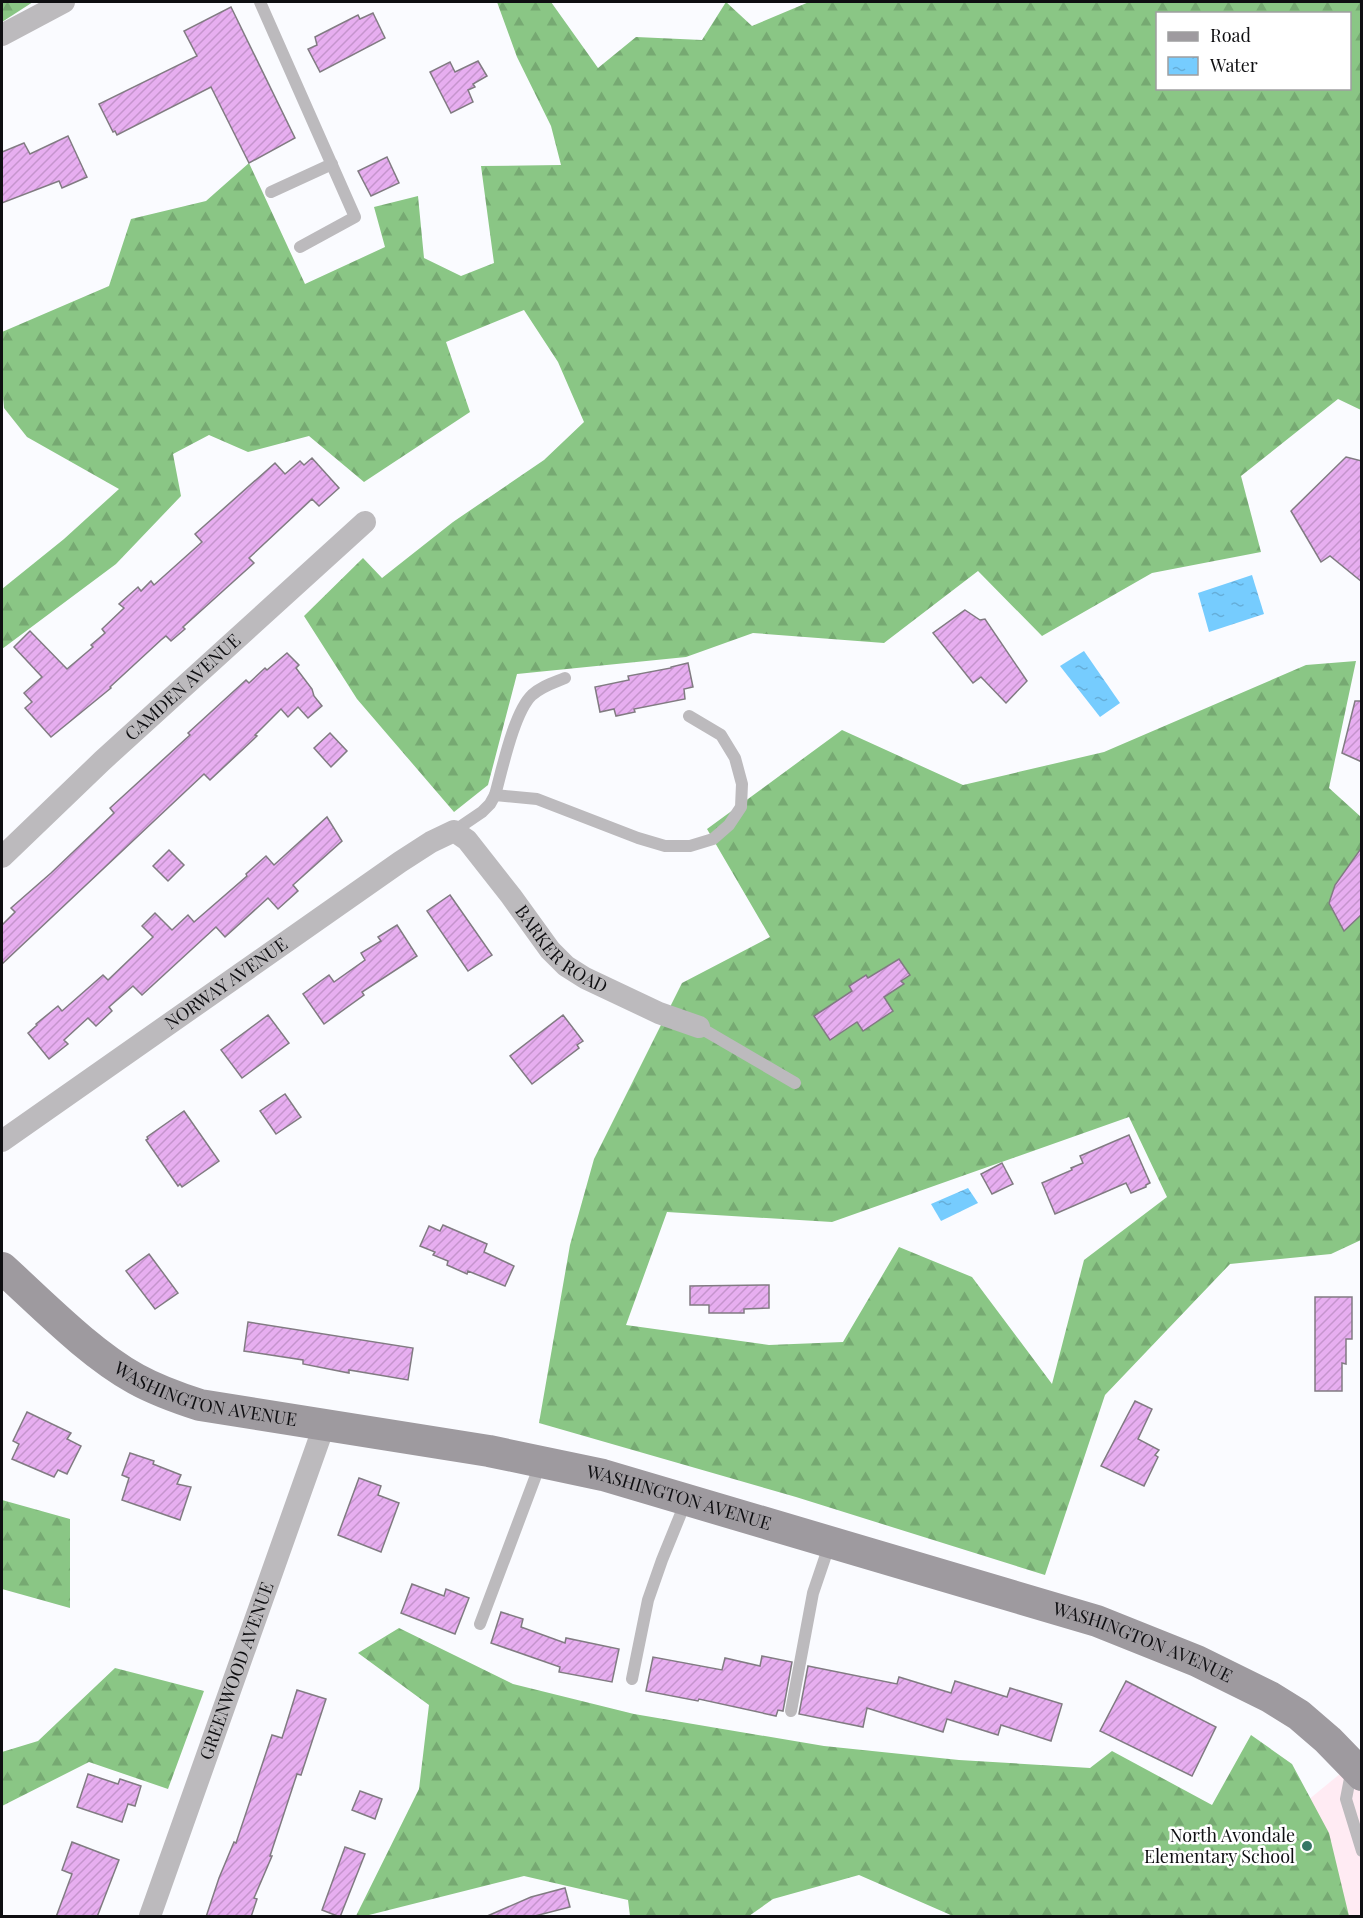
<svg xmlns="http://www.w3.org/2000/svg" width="1363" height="1918" font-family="'Playfair Display',serif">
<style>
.education{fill:#ffebf3}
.forest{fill:url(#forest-firs);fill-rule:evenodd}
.water{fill:url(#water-ripples)}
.building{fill:url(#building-hatch);stroke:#817b82;stroke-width:1.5}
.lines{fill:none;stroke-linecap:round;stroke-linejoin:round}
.lane{stroke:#bcbabd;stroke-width:12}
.street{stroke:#bcbabd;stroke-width:22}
.secondary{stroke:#9e9a9f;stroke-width:32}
.poi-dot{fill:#367766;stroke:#fff;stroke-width:2}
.labels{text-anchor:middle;stroke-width:5;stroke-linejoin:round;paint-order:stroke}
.street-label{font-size:18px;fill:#0e0e11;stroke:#fff}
.poi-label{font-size:18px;fill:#0e0e11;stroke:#fff;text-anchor:end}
</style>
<defs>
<pattern id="forest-firs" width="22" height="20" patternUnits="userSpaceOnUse" patternTransform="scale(1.5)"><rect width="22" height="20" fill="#8ac685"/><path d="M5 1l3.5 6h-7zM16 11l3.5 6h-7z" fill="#76a972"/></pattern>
<pattern id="water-ripples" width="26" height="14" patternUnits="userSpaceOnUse" patternTransform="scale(1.5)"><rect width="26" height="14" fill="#76ccfe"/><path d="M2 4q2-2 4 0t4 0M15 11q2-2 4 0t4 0" fill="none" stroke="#65aed9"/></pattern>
<pattern id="building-hatch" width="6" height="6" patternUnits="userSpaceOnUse" patternTransform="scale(1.5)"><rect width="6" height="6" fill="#e7aef0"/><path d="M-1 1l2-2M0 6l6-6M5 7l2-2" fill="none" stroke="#c594cd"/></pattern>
</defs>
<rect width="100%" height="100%" fill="#fafbff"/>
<!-- education -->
<path class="education" d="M1352,1764l9,11v141h-194z"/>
<!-- forest -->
<g class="forest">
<path d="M2,2h31l-31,20z"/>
<path d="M497,2h54l47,66 38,-31 66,3 24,-38 26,24 57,-24h552v408l-23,-11 -97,77 20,76 -109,21 -110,63 -64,-65 -94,72 -131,-10 -67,24 -169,17 -29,111 -34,27 -97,-113 -53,-83 59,-58 19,20 71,-56 91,-62 40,-38 -26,-60 -34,-52 -78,32 24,70 -106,70 -55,-46 -61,16 -39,-17 -36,19 8,42 -65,68 -114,85v-60l62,-50 55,-50 -92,-52 -23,-29 -2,-23v-53l107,-46 22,-67 75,-18 43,-38 56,121 80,-37 -11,-40 44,-11 6,62 37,18 33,-13 -13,-97 80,-1 -10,-39 -34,-69zM1158,14h192v74h-192z"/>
<path d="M1356,661l-27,127 32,29v423l-30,14 -101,10 -125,131 -60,180 -249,-78 -257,-74 31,-178 24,-86 88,-176 88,-46 -63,-108 135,-99 121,55 141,-33 202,-87zM1129,1117l38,80 -83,63 -32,124 -80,-107 -73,-30 -56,95 -74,3 -143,-20 41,-113 165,10z"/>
<path d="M2,1500l68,19v89l-68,-19z"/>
<path d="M399,1628l114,56 121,30 190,32 135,14 131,8 22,-17 100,54 39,-70 41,29 37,69 20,83h-396l-94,-41 -86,24 -24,17h-119l-2,-16 -104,-24 -159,40h-9l63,-127 10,-84 -71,-52z"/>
<path d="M115,1668l89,23 -36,98 -79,-27 -87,44v-54l36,-11z"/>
</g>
<!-- water -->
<g class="water">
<path d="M1252,575l12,39 -55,18 -11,-39z"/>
<path d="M1084,651l36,52 -20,14 -40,-51z"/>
<path d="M968,1188l10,15 -37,18 -10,-17z"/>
</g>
<!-- building -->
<g class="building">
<path d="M231,7l64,131 -46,25 -38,-76 -94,48 -2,-4 -2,1 -14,-28 98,-48 -13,-25z"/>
<path d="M373,13l12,25 -65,34 -12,-23 9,-4 -2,-8 43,-22 2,4z"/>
<path d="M478,61l9,15 -14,8 2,3 -7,3 5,12 -22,11 -21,-41 20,-10 5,10z"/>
<path d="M68,136l19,41 -25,11 -3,-7 -57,22v-51l22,-9 6,11z"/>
<path d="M387,157l12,26 -28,13 -13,-25z"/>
<path d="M1346,457l16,4v121l-32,-26 -9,6 -30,-51z"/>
<path d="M312,458l27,30 -20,18 -7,-7 -63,59 5,5 -71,64 2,2 -14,12 -5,-5 -5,4 -51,47 1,1 -60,49 -26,-29 7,-6 -8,-9 18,-16 -28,-30 16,-16 37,38 26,-22 -2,-2 14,-12 -3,-4 22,-21 -5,-4 19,-17 3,4 10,-10 3,4 48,-43 -7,-8 80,-71 10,11 15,-13 4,4z"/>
<path d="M965,610l15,10 5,-1 42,62 -21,22 -25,-26 -8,6 -40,-50z"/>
<path d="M287,653l12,12 -3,3 16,21 2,7 8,10 -14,12 -10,-11 -10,10 -7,-8 -26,26 2,1 -47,44 -6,-6 -202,190v-39l13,-13 -4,-4 40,-35 63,-60 -4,-5 80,-73 -2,-2 58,-53 3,3 16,-15 2,2z"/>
<path d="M688,663l5,24 -9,2 1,10 -51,10 1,3 -19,4 -2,-7 -14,3 -5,-25 34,-7 -1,-4 43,-8v-1z"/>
<path d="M1355,701h7v61l-20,-9z"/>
<path d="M330,733l17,18 -16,16 -17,-19z"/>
<path d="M327,817l15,24 -49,44 5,6 -20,18 -10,-11 -43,39 -9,-10 -74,68 -9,-9 -24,21 3,4 -16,15 -8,-8 -24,22 4,4 -19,15 -21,-26 9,-8 -1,-1 22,-18 4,5 41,-36 5,5 45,-43 -11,-11 13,-13 17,17 16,-15 6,7 53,-46 -1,-2 20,-18 8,9z"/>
<path d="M1362,847v67l-18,17 -15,-28 6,-18z"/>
<path d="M169,850l15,15 -16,16 -15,-15z"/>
<path d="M450,895l42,60 -24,16 -41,-60z"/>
<path d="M397,925l20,31 -55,36 2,3 -40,29 -21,-30 26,-19 5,7 31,-22 -4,-7 20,-12 -3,-4z"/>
<path d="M899,959l11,16 -9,6 3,3 -20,13 9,14 -30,20 -6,-9 -27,18 -16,-24 38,-25 -3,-5 17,-11 2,3z"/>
<path d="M268,1015l21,28 -47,35 -21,-28z"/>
<path d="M563,1015l20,26 -6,4 2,3 -47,36 -22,-28z"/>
<path d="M285,1094l16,23 -25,17 -16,-23z"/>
<path d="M184,1111l35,50 -37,26 -2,-3 -2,2 -32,-46 2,-1 -1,-2z"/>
<path d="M1129,1135l21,48 -4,2v2l-15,6 -5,-10 -71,31 -13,-31 30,-13 -1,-2 12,-5 -3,-7z"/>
<path d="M1002,1163l11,21 -21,10 -11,-20z"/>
<path d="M443,1225l44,19 -3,8 30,14 -9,20 -37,-15 -1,3 -20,-9 1,-4 -15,-6 2,-3 -15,-6 9,-20 11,5z"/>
<path d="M149,1254l29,39 -23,16 -29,-38z"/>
<path d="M769,1285v23l-25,1v4h-35v-8h-19v-19z"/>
<path d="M1315,1297h37v42h-6v25l-4,-1v28h-27z"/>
<path d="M248,1322l165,26 -5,32 -59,-10v3l-46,-9v-4l-59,-9z"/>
<path d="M1135,1401l17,8 -14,30 21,11 -4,5 3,2 -14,29 -43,-20z"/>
<path d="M27,1412l44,21 -4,6 14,7 -14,28 -9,-4 -4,7 -42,-18 7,-15 -6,-3z"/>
<path d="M130,1453l24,8 -1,3 28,11 -4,9 14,3 -11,33 -58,-20 7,-22 -7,-3z"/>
<path d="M359,1478l22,8 -3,9 21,8 -18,49 -43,-17z"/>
<path d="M412,1584l32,12 2,-7 23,9 -14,36 -54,-21z"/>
<path d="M501,1612l22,7 -2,8 44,16 1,-5 53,11 -7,33 -53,-10 1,-5 -69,-24z"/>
<path d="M762,1656l30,6 -9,49 -5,-1 -2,6 -77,-17 -1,2 -52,-10 7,-34 69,13 3,-12 35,8z"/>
<path d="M808,1666l89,18 2,-7 52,16 4,-12 52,16 3,-9 52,16 -11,37 -50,-16 -3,10 -51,-16 -4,13 -76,-24 -4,19 -64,-13z"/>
<path d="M1126,1681l90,46 -24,49 -92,-45z"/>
<path d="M297,1690l29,9 -25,76 -4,-1 -27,82h2l-18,42 3,1 -6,18h-45l13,-39 15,-36 2,1 36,-108 10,3z"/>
<path d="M88,1774l30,10 2,-5 21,7 -6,20 -7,-2 -6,18 -45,-15z"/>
<path d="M360,1791l22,8 -7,20 -23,-9z"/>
<path d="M72,1842l47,18 -22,57h-41l16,-43 -10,-4z"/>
<path d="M345,1847l20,7 -25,63 -18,-7z"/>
<path d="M565,1888l5,19 -39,10h-46l46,-20z"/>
</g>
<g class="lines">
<!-- lane -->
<g class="lane">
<path d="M260,2l95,215 -55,30"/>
<path d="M271,192l61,-28"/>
<path d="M495,795l42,4 101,39 27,8h25l23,-7 16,-14 12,-18 1,-23 -7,-26 -14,-23 -32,-19"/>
<path d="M454,831l28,-19 8,-8 5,-9c7,-25 19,-83 37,-100 10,-9 21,-12 33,-17"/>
<path d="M699,1027l96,56"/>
<path d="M480,1624l61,-162"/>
<path d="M632,1679l16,-79 14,-40 24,-59"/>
<path d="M791,1711l22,-118 17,-50"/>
<path d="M1352,1768l-6,31 16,52"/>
</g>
<!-- street -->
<g class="street">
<path d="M2,35l62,-33"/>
<path id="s1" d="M2,857l100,-96 263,-239"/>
<path id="s2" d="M2,1141l398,-279 31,-20 23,-11 13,9 44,56 39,54 16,16 19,12 74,35 40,14"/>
<path id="s3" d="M150,1916l174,-490"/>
</g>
<!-- secondary -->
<path class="secondary" id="s4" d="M2,1268c40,36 87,85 134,111 20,11 42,19 64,26l289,46 114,24 494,146 100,40 73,36 29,18 29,25 34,35"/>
</g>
<!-- markers -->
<circle class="poi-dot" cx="1307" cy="1846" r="6"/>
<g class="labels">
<!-- street labels -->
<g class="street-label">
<text dy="6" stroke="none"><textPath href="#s1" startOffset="248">CAMDEN AVENUE</textPath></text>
<text dy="6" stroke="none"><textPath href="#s2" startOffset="710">BARKER ROAD</textPath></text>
<text dy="6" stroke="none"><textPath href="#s2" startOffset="274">NORWAY AVENUE</textPath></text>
<text dy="6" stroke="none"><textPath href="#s4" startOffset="246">WASHINGTON AVENUE</textPath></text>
<text dy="6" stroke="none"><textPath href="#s4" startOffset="732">WASHINGTON AVENUE</textPath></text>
<text dy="6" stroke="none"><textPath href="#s4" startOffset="1218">WASHINGTON AVENUE</textPath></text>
<text dy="6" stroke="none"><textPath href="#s3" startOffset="260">GREENWOOD AVENUE</textPath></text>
</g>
<!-- poi labels -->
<g class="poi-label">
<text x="1295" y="1842">North Avondale<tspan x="1295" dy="21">Elementary School</tspan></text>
</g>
</g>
<!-- border -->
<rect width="1363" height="1918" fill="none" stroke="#0e0e11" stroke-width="6"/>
<!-- legend -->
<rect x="1156" y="12" width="195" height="78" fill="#ffffff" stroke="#9f9fa0" stroke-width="1.5"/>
<rect x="1168" y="32" width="30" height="9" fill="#9e9a9f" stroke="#9f9fa0" stroke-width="1.5"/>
<text x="1210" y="42" font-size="18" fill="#0e0e11">Road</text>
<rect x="1168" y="57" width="30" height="18" fill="url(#water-ripples)" stroke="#9f9fa0" stroke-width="1.5"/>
<text x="1210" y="72" font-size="18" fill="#0e0e11">Water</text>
</svg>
